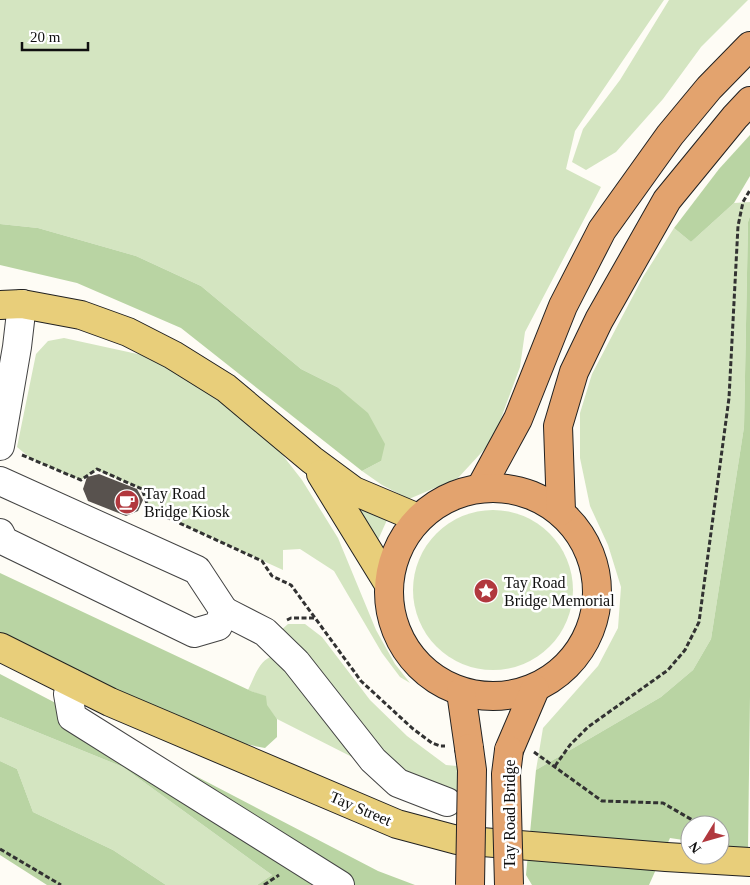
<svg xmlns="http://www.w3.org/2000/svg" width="750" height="885" font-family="Georgia,serif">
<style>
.green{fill:#d4e5c1}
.forest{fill:#b9d4a3}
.building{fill:#58524e}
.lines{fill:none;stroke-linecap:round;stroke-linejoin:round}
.minor-casing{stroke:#434343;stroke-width:30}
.major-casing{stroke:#212121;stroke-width:30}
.highway-casing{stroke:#212121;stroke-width:30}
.path{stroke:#323232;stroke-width:3;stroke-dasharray:5 2.5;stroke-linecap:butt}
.minor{stroke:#fff;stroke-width:28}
.major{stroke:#e8ce7a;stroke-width:28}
.highway{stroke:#e3a36e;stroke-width:28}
.highway-bridge-casing{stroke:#212121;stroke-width:30;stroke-linecap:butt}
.highway-bridge{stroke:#e3a36e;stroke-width:28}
.labels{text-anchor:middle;stroke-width:5;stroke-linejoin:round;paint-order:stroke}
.poi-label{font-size:16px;fill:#101010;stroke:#fff;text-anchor:start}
.street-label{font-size:16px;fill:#101010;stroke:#fff}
</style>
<rect width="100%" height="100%" fill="#fefcf5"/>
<!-- green -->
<g class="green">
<path d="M0,0h664l-89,131 -9,38 35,18 -76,145 -5,35 -27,73 -35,38 -49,21 -27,-14 -20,-14 19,-10 -44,-74 -36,-18 -100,-83 -65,-30 -98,-28 -38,-4z"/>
<path d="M669,0h79l-47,47 -38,52 -47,53 -30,18 -14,-8 11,-33 37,-49z"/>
<path d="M750,202v14l-2,6 -4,205 -33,212 -18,31 -32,27 -125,73 7,-42 55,-62 20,-38 3,-41 -13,-42 -18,-39 -10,-48v-45l12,-39 51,-97 31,-49 17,14 43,-39z"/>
<path d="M64,338l78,17 63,31 55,40 42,54 36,58 38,92 19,34 15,19 -10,-6 -18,-24 -48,-82 -34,-22 -17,1v20l-134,-61 -7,-20 -45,-19 -16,10 -51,-22 -13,-11 19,-93 12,-13z"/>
<path d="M342,491l50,26 -5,3 -14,31z"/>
<circle cx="493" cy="590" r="80"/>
<path d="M288,624h17l17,13 48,63 37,36 39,29 11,1 3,51 -52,-27 -129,-158z"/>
<path d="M270,657h14l76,104 -83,-42 -11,-14v-8l-18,-7c6,-12 10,-27 22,-33z"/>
<path d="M0,717l123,50 149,108 -15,10h-91l-53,-35 -80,-38 -16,-43 -17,-8z"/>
</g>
<!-- forest -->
<g class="forest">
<path d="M750,135v41l-16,27 -43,39 -17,-14 45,-59z"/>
<path d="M750,216v480l-2,154 -28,-4v-21h-30v16l-20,-3 -21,47h-117l-6,-10 10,-105 125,-73 32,-27 18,-31 33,-212 4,-205z"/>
<path d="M0,224l38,4 98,28 65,30 100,83 36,18 31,26 17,31 -4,17 -19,10 -181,-143 -104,-45 -77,-18z"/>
<path d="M0,573l251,118 15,5 1,9 10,14v18l-12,11c-38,-6 -72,-24 -107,-39 -53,-25 -105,-50 -158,-76z"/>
<path d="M0,674l378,197 37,14h-158l15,-10 -149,-108 -123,-50z"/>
<path d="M0,761l17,8 16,43 80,38 53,35h-119l-47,-30z"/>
</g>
<!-- building -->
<path class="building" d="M99,474l38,15 6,11 -5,11 -12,5 -38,-15 -5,-12 4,-12z"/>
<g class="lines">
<defs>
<g id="minor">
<path d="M0,446l17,-99 5,-43"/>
<path d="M0,481l197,89 27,41 -6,15 -24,7 -190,-92 -4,-8"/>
<path d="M224,611l41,21 31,30 77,98 25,23 49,19"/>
<path d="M71,683l-3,11 4,23 268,168"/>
</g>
<g id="major">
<path d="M0,305l22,-1 59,11 47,17 45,23 53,33 86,72 42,31 64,27"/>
<path d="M321,474l67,109"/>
<path d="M0,647l110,55 287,122 60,16 209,17 84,5"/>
</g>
<g id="highway">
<path d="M481,487l37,-68 45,-113 39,-76 68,-95 39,-47 41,-42"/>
<circle cx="493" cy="592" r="104"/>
<path d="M561,511l-3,-85 16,-54 25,-52 68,-120 68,-83 15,-16"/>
<path d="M461,692l8,56"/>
<path d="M509,750l26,-61"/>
</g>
</defs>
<!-- minor casing -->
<use href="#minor" class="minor-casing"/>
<!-- major casing -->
<use href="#major" class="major-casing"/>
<!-- highway casing -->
<use href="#highway" class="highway-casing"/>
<!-- path -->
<g class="path">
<path d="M22,455l59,25 16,-11 45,20 7,20 113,52 10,15 19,9 70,96 51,47 20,15 8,3h5"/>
<path d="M287,620l4,-2h25"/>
<path d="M534,752l68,49 61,2 38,22"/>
<path d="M555,766l15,-21 18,-18 80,-57 17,-20 14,-28 30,-224 9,-172 5,-24 7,-12"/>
<path d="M0,849l61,36"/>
<path d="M264,885l15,-10"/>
</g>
<!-- minor -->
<use href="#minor" class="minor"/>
<!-- major -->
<use href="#major" class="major"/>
<!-- highway -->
<use href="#highway" class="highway"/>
<defs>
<g id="highway-bridge">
<path d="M469,748l3,22 -2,115"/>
<path d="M509,750l-3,24 3,111"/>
</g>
</defs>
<!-- highway-bridge casing -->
<use href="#highway-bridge" class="highway-bridge-casing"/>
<!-- highway-bridge -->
<use href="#highway-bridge" class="highway-bridge"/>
</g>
<!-- icons -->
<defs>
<symbol id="cafe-disc" viewBox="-11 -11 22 22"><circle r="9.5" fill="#b1383e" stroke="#fff"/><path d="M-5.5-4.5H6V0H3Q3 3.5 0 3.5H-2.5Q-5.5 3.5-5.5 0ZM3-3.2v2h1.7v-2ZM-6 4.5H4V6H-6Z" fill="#fff"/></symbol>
<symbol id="sight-disc" viewBox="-11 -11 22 22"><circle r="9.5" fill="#b1383e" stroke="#fff"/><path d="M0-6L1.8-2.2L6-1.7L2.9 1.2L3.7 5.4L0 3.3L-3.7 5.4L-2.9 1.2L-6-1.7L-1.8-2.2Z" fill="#fff"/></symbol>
</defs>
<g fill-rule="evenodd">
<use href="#cafe-disc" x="113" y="488" width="28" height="28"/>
<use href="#sight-disc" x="472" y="577" width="28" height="28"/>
</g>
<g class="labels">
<!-- poi labels -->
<g class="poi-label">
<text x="144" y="499">Tay Road<tspan x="144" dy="18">Bridge Kiosk</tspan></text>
<text x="504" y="588">Tay Road<tspan x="504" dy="18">Bridge Memorial</tspan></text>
</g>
<!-- street labels -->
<g class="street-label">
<text transform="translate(361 808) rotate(23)" y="6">Tay Street</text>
<text transform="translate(509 814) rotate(-90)" y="6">Tay Road Bridge</text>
</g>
</g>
<!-- north arrow -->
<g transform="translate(705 840) rotate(233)"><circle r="24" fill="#ffffff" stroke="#9f9f9f"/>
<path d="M0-4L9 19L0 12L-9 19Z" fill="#b1383e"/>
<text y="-8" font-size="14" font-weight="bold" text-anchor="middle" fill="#101010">N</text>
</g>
<!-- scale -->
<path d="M22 42v8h66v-8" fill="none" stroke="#101010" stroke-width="2.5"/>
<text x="30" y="42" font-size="15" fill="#101010" stroke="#ffffff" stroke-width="4" paint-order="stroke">20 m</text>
</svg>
